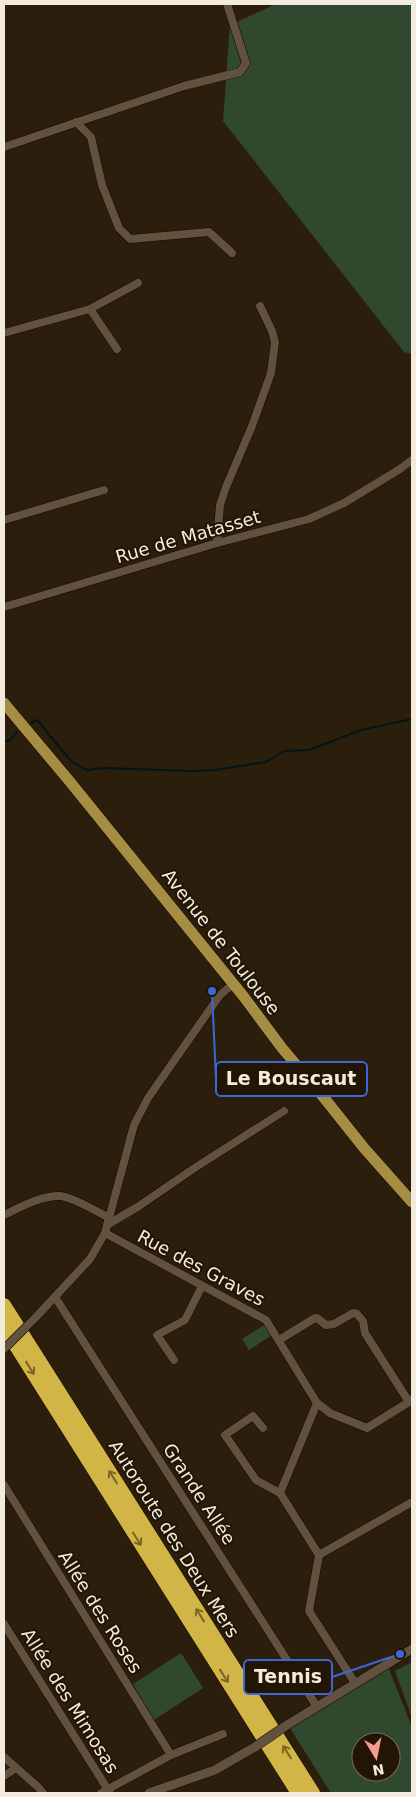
<svg xmlns="http://www.w3.org/2000/svg" width="416" height="1797" font-family="'DejaVu Sans',sans-serif">
<style>
.green{fill:#30482d;fill-rule:evenodd}
.lines{fill:none;stroke-linecap:round;stroke-linejoin:round}
.stream{stroke:#001618;stroke-width:2}
.minor-casing{stroke:#140800;stroke-width:9}
.tertiary-casing{stroke:#140800;stroke-width:10}
.primary-casing{stroke:#140800;stroke-width:12}
.motorway-casing{stroke:#140800;stroke-width:15}
.minor{stroke:#61513e;stroke-width:8}
.tertiary{stroke:#61513e;stroke-width:9}
.primary{stroke:#a58d43;stroke-width:11}
.motorway{stroke:#d2b547;stroke-width:14}
.minor-bridge-casing{stroke:#140800;stroke-width:9;stroke-linecap:butt}
.tertiary-bridge-casing{stroke:#140800;stroke-width:10;stroke-linecap:butt}
.minor-bridge{stroke:#61513e;stroke-width:8}
.tertiary-bridge{stroke:#61513e;stroke-width:9}
.oneway{stroke:#7a6526}
.labels{text-anchor:middle;stroke-width:4;stroke-linejoin:round;paint-order:stroke}
.street-label{font-size:18px;fill:#f4ebdf;stroke:#221504}
.leader{fill:none;stroke:#3d66d9;stroke-width:2}
.callout-dot{fill:#3d66d9;stroke:#221504;stroke-width:2}
.callout{fill:#221504;stroke:#3d66d9;stroke-width:2}
.callout-label{font-size:19px;text-anchor:middle;font-weight:bold;fill:#f4ebdf}
</style>
<rect width="100%" height="100%" fill="#2c1e0c"/>
<!-- green -->
<g class="green">
<path d="M276,4h136v350l-8,-2 -181,-231 7,-96z"/>
<path d="M266,1324l6,11 -23,15 -7,-11z"/>
<path d="M181,1653l22,35 -49,32 -21,-36z"/>
<path d="M412,1662v56l-17,-47z"/>
<path d="M387,1664l25,63v66h-81l-43,-68zM361,1742h30v30h-30z"/>
</g>
<g class="lines">
<!-- stream -->
<g class="stream">
<path d="M31,723l6,-3 34,41 16,9 18,-2 86,3 24,-1 51,-8 18,-11 25,-1 52,-20 51,-11"/>
<path d="M4,741h5l8,-9"/>
</g>
<defs>
<g id="minor">
<path d="M76,122l15,15 11,48 17,43 11,11 79,-7 23,21"/>
<path d="M4,147l180,-61 56,-14 6,-9 -19,-59"/>
<path d="M90,309l48,-26"/>
<path d="M4,333l86,-24 27,40"/>
<path d="M4,520l100,-30"/>
<path d="M217,543l3,-38 6,-18 26,-61 19,-53 4,-31 -3,-11 -12,-25"/>
<path d="M4,607l213,-64 92,-24 35,-16 56,-34 12,-9"/>
<path d="M4,1215c17,-8 36,-19 55,-19 12,0 39,16 50,22"/>
<path d="M107,1225l32,-19 54,-37 91,-58"/>
<path d="M105,1233l161,87 51,83 -37,90 39,62 -10,56 46,72"/>
<path d="M55,1297l262,410"/>
<path d="M36,1317l54,-58 15,-26 29,-108 14,-27 72,-103 13,-11"/>
<path d="M279,1340l36,-22h2l9,7 8,-1 19,-11 4,1 6,7 2,12 44,69"/>
<path d="M174,1360l-17,-25 28,-15 17,-34"/>
<path d="M317,1403l13,10 37,15 42,-26 3,-3"/>
<path d="M263,1428l-10,-12 -28,19 31,45 24,13"/>
<path d="M4,1485l167,270"/>
<path d="M319,1555l93,-53"/>
<path d="M4,1624l106,169"/>
<path d="M4,1757l34,30 5,6"/>
<path d="M4,1776l12,-8"/>
<path d="M101,1793l70,-38 52,-21"/>
</g>
<g id="tertiary">
<path d="M287,1725l125,-76"/>
<path d="M149,1793l66,-23 40,-23"/>
</g>
<path id="primary" d="M4,703l67,80 173,214 38,51 39,46 43,54 48,54"/>
<g id="motorway">
<path d="M4,1305l309,488"/>
<path d="M4,1327l294,466"/>
</g>
</defs>
<!-- minor casing -->
<use href="#minor" class="minor-casing"/>
<!-- tertiary casing -->
<use href="#tertiary" class="tertiary-casing"/>
<!-- primary casing -->
<use href="#primary" class="primary-casing"/>
<!-- motorway casing -->
<use href="#motorway" class="motorway-casing"/>
<!-- minor -->
<use href="#minor" class="minor"/>
<!-- tertiary -->
<use href="#tertiary" class="tertiary"/>
<!-- primary -->
<use href="#primary" class="primary"/>
<!-- motorway -->
<use href="#motorway" class="motorway"/>
<defs>
<path id="minor-bridge" d="M4,1349l32,-32"/>
<path id="tertiary-bridge" d="M255,1747l32,-22"/>
</defs>
<!-- minor-bridge casing -->
<use href="#minor-bridge" class="minor-bridge-casing"/>
<!-- tertiary-bridge casing -->
<use href="#tertiary-bridge" class="tertiary-bridge-casing"/>
<!-- minor-bridge -->
<use href="#minor-bridge" class="minor-bridge"/>
<!-- tertiary-bridge -->
<use href="#tertiary-bridge" class="tertiary-bridge"/>
</g>
<!-- one-way arrows -->
<defs><path id="oneway-shaft" d="M-6 0H5M1.5-3L5.5 0L1.5 3" fill="none" stroke-width="1.6" stroke-linecap="round" stroke-linejoin="round" transform="scale(1.25)"/></defs>
<g class="oneway">
<use href="#oneway-shaft" transform="translate(30 1368) rotate(58)"/>
<use href="#oneway-shaft" transform="translate(113 1477) rotate(-122)"/>
<use href="#oneway-shaft" transform="translate(137 1539) rotate(58)"/>
<use href="#oneway-shaft" transform="translate(200 1615) rotate(-122)"/>
<use href="#oneway-shaft" transform="translate(224 1676) rotate(58)"/>
<use href="#oneway-shaft" transform="translate(287 1752) rotate(-122)"/>
</g>
<g class="labels">
<!-- street labels -->
<g class="street-label">
<text transform="translate(188 537) rotate(-16)" y="6">Rue de Matasset</text>
<text transform="translate(221 942) rotate(52)" y="6">Avenue de Toulouse</text>
<text transform="translate(201 1268) rotate(28)" y="6">Rue des Graves</text>
<text transform="translate(199 1494) rotate(57)" y="6">Grande Allée</text>
<text transform="translate(174 1539) rotate(58)" y="6">Autoroute des Deux Mers</text>
<text transform="translate(100 1612) rotate(58)" y="6">Allée des Roses</text>
<text transform="translate(70 1701) rotate(58)" y="6">Allée des Mimosas</text>
</g>
</g>
<!-- callouts -->
<path class="leader" d="M212 991L216 1079M400 1654L332 1677"/>
<g class="callout-dot">
<circle cx="212" cy="991" r="5"/>
<circle cx="400" cy="1654" r="5"/>
</g>
<g class="callout">
<rect x="216" y="1062" width="151" height="34" rx="5"/>
<rect x="244" y="1660" width="88" height="34" rx="5"/>
</g>
<g class="callout-label">
<text x="291" y="1085">Le Bouscaut</text>
<text x="288" y="1683">Tennis</text>
</g>
<!-- border -->
<rect width="416" height="1797" fill="none" stroke="#f4ebdf" stroke-width="10"/>
<!-- north arrow -->
<g transform="translate(376 1757) rotate(170)"><circle r="24" fill="#221504" stroke="#766b5c"/>
<path d="M0-4L9 19L0 12L-9 19Z" fill="#f59c95"/>
<text y="-8" font-size="14" font-weight="bold" text-anchor="middle" fill="#f4ebdf">N</text>
</g>
</svg>
